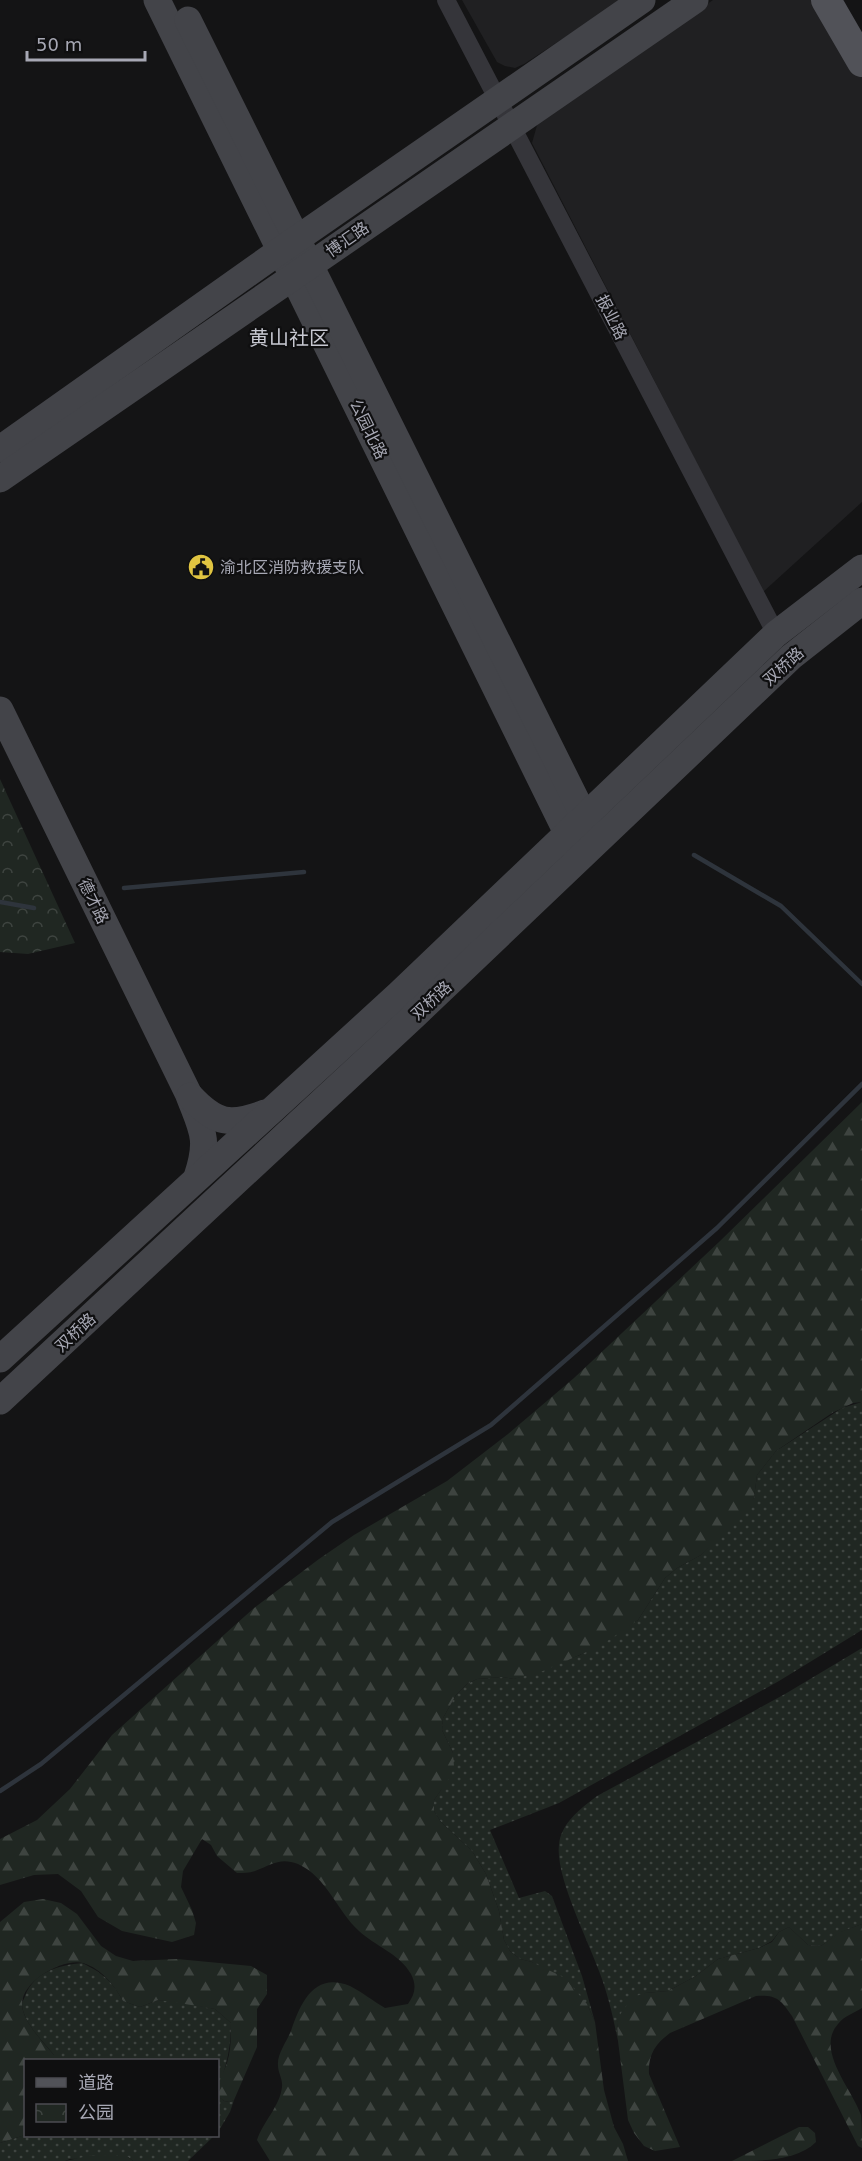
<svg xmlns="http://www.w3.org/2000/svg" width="862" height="2161" font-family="'DejaVu Sans','Noto Sans SC',sans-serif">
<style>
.built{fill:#202022}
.grass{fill:url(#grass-dots)}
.forest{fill:url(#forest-firs)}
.park{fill:url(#park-crowns)}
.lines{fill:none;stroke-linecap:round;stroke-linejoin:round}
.stream{stroke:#2e343c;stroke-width:4.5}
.street{stroke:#35353a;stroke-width:18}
.secondary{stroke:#434449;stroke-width:27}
.primary{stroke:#515258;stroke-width:30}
.labels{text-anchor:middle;stroke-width:4.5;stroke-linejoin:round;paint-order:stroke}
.street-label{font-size:16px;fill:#a7a8b4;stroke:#0f0f10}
.poi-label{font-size:16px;fill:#a7a8b4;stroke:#0f0f10;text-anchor:start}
.quarter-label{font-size:20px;fill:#c7c8d1;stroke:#0f0f10}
</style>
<defs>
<pattern id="grass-dots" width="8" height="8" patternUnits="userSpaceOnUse" patternTransform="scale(1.5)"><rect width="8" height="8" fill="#202722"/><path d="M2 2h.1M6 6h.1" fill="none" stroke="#3e4440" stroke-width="1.8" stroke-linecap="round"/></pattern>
<pattern id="forest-firs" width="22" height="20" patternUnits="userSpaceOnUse" patternTransform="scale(1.5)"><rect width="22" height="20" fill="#202722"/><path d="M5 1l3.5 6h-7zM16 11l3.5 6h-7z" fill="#3e4440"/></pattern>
<pattern id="park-crowns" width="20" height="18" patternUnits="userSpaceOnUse" patternTransform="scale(1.5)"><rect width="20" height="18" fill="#202722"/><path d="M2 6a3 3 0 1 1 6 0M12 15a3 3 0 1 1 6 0" fill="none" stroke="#3e4440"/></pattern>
</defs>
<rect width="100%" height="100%" fill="#141415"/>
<!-- built -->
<g class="built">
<path d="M462,0h160l-98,64 -9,4 -10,-2 -8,-4z"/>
<path d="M713,0h104l45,77v425l-99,90 -231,-449 6,-21z"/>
</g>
<!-- grass -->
<g class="grass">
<path d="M862,1402v228l-83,51 -220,122 -69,27 29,68 26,-7 7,5 30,80 13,46 -8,-18 -55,-42 -12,-3 -10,-8 -6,-11 -5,-29 -13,-37 -14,-23 -31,-29 -7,-11v-11l7,-10 12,-37 -11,-23 1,-12 13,-23 11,-11 10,-5 25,-2 12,2 66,-24 58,-35 27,-42 12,-10 24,-13 53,-57 3,-23 19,-24 66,-43z"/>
<path d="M862,1648v276l-21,8 -20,14 -13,-1 -19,-18 -10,5 -7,9 -13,7 -41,11 -22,17 -28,15 -23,2 -28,29 1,19c-5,-24 -10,-47 -19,-70 -11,-31 -44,-96 -40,-126 2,-22 21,-36 38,-49l188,-102z"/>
<path d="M82,1963c21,10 30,18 41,38l17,6 18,-7 21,2 36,7 16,14c0,23 -4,43 -13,65v-28h-164v-5c-11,-14 -31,-32 -32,-51 0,-2 3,-7 3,-8 9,-24 34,-31 57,-33z"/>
<path d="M218,2096l6,5 6,1 4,-2 -4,12 -12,20z"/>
<path d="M25,2135l19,2 170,-1 -26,25h-55l-5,-4 -58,2 -5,2h-65v-18z"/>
</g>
<!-- forest -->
<g class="forest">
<path d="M862,1102v300l-9,1 -21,10 -56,38 -19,24 -3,23 -10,15 -43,42 -24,13 -12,10 -27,42 -38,26 -57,25 -29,8 -12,-2 -25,2 -10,5 -11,11 -13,23 -1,12 11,23 1,14 -5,12 -15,21v11l7,11 31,29 14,23 13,37 5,29 6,11 10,8 12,3 33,16 22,26 8,18 9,68 10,37 9,17 5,17h-358l-13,-21c6,-18 23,-34 25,-53 1,-8 -4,-14 -4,-22 -1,-11 9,-24 13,-34 9,-27 23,-60 59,-45 12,6 23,15 35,22l23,-4c7,-10 9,-18 3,-30 -11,-20 -36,-28 -52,-43 -22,-20 -32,-54 -61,-67 -18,-7 -27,1 -43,7 -6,2 -12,2 -18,2l-20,-17 -6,-11 -9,-6 -19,32 -2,16 11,23 4,13 -2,12 -22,7 -50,-11 -24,-14 -17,-26 -23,-17 -24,1 -34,10v-46l37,-19 33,-31 42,-54 142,-127 65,-49 35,-24 93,-54 61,-47 66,-56 145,-136z"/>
<path d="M43,1899l18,4 16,11 24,32 15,10 17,5 44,-2 74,7 16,9v19l-10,15v38l-23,53 -4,2 -6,-1 -6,-5c-1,-12 5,-22 9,-33 4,-13 4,-26 4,-40l-16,-14 -36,-6 -21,-3 -18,7 -17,-6c-9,-16 -21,-32 -40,-38 -20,-5 -61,18 -61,41 0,17 22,39 32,51v5h-28l-1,75 -25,8v-221l24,-20z"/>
<path d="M862,1924v84c-8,5 -18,8 -24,16 -23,26 14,65 23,91 1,10 1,22 1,33l-4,-2 -66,-130c-12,-17 -15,-21 -36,-20l-86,37c-15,11 -22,22 -21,41l31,73 -25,4 -11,-5 -10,-13 -6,-13 -10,-79 -1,-19 4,-9 12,-16 12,-4 23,-2 28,-15 22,-17 41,-11 13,-6 7,-10 10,-5 19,18 13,1 19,-14z"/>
<path d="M799,2127h9l7,6 1,9c-19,19 -55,19 -84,19z"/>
<path d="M109,2155l19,2 5,4h-68l23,-5z"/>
</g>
<!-- park -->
<path class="park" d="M0,779l75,164 -47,11 -28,-2z"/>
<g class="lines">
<!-- stream -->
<g class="stream">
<path d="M694,855l87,51 81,78"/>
<path d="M124,888l180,-16"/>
<path d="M0,902l34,6"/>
<path d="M0,1791l41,-27 291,-242 159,-97 226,-197 145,-144"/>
</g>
<!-- street -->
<path class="street" d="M446,0l330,634"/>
<!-- secondary -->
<g class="secondary">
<path d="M157,0l417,847"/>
<path d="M188,20l404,812"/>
<path d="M0,449l281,-199 361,-250"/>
<path d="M0,479l695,-479"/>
<path d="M0,710l188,383c14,37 22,45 9,84"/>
<path d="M190,1096c26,28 40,30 75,17"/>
<path d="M0,1359l399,-365 377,-360 86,-66"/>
<path d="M0,1401l416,-387 375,-357 71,-56"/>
</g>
<!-- primary -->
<path class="primary" d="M826,0l36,62"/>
</g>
<!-- icons -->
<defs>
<symbol id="civic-disc" viewBox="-11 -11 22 22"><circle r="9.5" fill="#e0c441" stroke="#0f0f10"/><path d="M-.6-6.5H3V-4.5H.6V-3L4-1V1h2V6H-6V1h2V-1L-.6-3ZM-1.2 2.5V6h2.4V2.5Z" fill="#111"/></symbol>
</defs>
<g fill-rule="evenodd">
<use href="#civic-disc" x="186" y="552" width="30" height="30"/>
</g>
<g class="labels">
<!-- street labels -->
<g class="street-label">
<text transform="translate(347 239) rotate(-35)" y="6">博汇路</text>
<text transform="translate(612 317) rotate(63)" y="6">报业路</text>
<text transform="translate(369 429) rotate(64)" y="6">公园北路</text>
<text transform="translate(783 666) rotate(-42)" y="6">双桥路</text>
<text transform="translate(94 901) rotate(64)" y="6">德才路</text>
<text transform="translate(431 1000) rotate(-43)" y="6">双桥路</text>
<text transform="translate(75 1332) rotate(-43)" y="6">双桥路</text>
</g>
<!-- poi labels -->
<g class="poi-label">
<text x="220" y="573">渝北区消防救援支队</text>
</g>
<!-- quarter labels -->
<g class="quarter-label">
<text x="289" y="345">黄山社区</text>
</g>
</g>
<!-- legend -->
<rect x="24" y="2059" width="195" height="78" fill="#0f0f10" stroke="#4c4c52" stroke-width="1.5"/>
<rect x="36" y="2078" width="30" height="9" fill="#515258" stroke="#4c4c52" stroke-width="1.5"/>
<text x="78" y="2089" font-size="18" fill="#a7a8b4">道路</text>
<rect x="36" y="2104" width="30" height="18" fill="url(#park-crowns)" stroke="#4c4c52" stroke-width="1.5"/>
<text x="78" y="2119" font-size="18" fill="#a7a8b4">公园</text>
<!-- scale -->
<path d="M27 51v9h118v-9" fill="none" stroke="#a7a8b4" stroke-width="3"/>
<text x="36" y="51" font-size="18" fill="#a7a8b4" stroke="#0f0f10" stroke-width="4.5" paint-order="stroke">50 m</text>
</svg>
